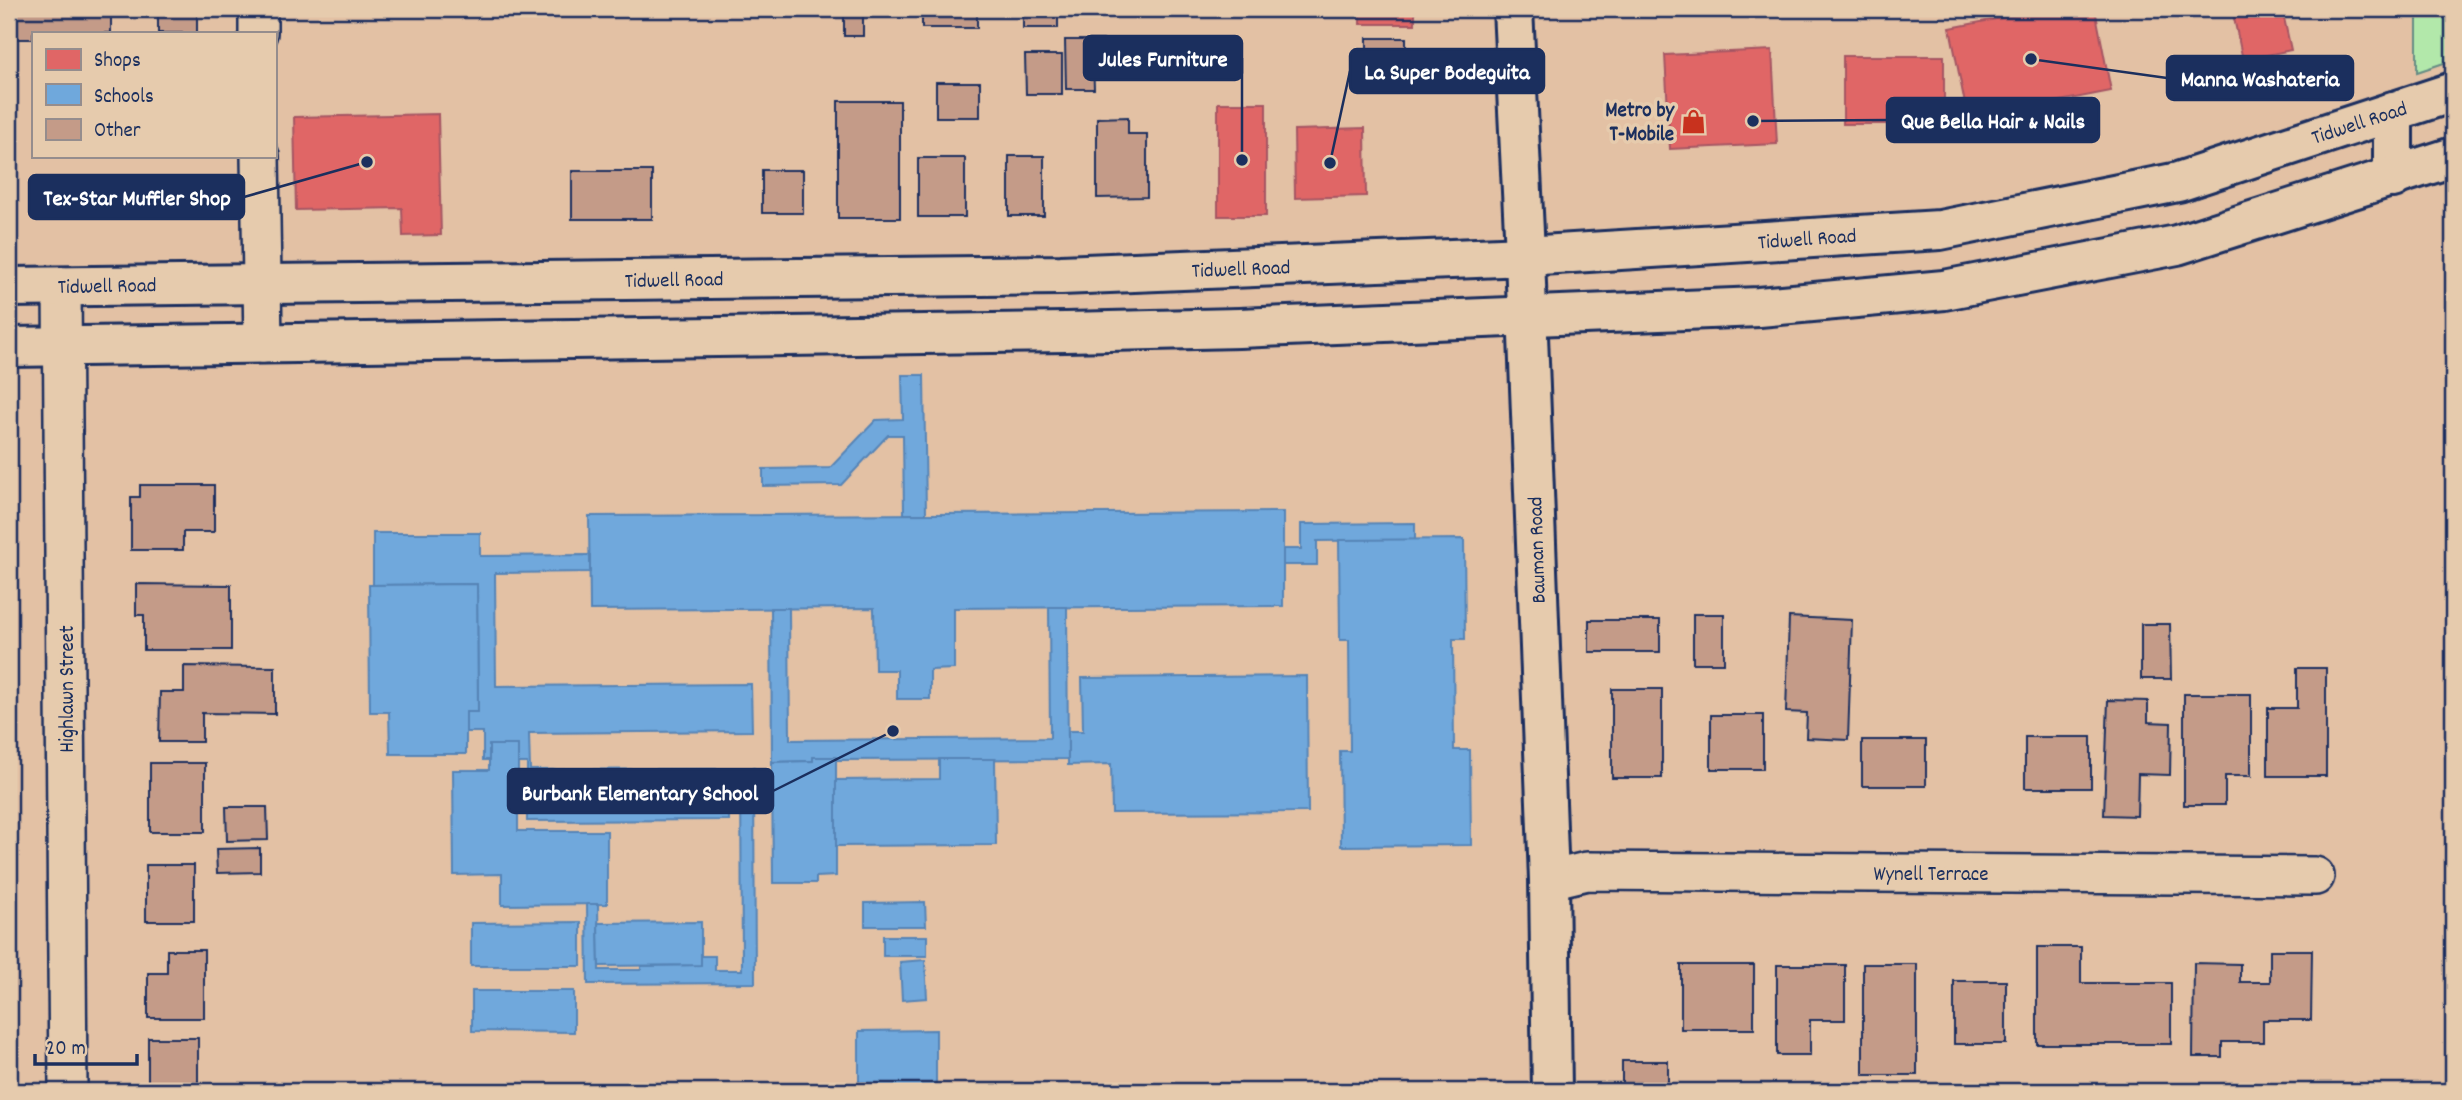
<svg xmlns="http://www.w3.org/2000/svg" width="2462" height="1100" font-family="Dekko,sans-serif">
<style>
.green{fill:#b2e8aa;stroke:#668c84;stroke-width:2}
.shops{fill:#e06666;stroke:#a55664;stroke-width:2}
.schools{fill:#6fa8dc;stroke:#5684b6;stroke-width:2}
.building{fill:#c49b88;stroke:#1b2f5e;stroke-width:2}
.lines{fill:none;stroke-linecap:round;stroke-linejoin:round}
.minor-casing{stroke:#1b2f5e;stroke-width:42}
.tertiary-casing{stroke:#1b2f5e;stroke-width:44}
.secondary-casing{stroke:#1b2f5e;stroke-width:44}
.minor{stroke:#e6cbad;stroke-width:37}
.tertiary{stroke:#e6cbad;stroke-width:38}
.secondary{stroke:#e6cbad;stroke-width:38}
.labels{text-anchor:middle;stroke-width:7;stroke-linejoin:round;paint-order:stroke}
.poi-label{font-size:21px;font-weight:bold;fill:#1b2f5e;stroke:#e6cbad;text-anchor:end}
.street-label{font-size:21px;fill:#1b2f5e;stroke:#e6cbad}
.leader{fill:none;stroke:#1b2f5e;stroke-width:2.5}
.callout-dot{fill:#1b2f5e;stroke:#e6cbad;stroke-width:2.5}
.callout{fill:#1b2f5e;stroke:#1b2f5e;stroke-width:2.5}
.callout-label{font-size:23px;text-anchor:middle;font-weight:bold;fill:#fff}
</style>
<rect width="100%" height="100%" fill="#e3c1a4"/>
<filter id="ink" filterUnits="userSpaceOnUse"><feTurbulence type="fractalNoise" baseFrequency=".0143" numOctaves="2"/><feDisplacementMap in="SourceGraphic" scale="14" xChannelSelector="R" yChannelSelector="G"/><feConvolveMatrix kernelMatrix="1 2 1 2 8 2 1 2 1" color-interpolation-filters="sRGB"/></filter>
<g filter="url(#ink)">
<!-- green -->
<path class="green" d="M2417,9h36v51l-36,12z"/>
<!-- shops -->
<g class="shops">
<path d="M1183,9h77v4l-77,1z"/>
<rect x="1360" y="9" width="55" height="15"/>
<path d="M2047,9h48l16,82 -143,28 -18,-91z"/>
<path d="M2232,9h50l9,41 -48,10z"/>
<path d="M1772,50l5,94 -107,5 -5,-94z"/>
<rect x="1843" y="56" width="101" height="68"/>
<rect x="1218" y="103" width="48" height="113"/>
<path d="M438,114l3,121 -38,1 -1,-28 -106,2 -2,-93z"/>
<path d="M1365,128l1,68 -71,2 -1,-68z"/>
</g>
<!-- schools -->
<g class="schools">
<path d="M902,375h22l2,139h-22l-1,-79h-15l-47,50 -78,1v-17l67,-1 46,-48 27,-1z"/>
<path d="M1283,512v94l-329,2v61l-24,1v29h-33v-29h-22l-1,-62 -284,2 -1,-94z"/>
<path d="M1415,523v17l-98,1v24h-34v-16h18v-25z"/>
<path d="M373,533h107v23l110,-1v17l-95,1 1,113 255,-2 1,47 -223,2 1,37 199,-1v51l-202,1v-58h-9v-18h-29v15h-6v-28h-17v-20h12l-1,-128 -104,1z"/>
<path d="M1464,539l1,100h-12l1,111h16l1,95 -130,1 -1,-95h10l-1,-111h-9l-1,-100z"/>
<path d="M477,584l1,128h-12v42h-76l-1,-42h-19l-1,-127z"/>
<path d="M1049,607h18l1,152 -232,1v-3h-23v4l-41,1 -1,-154h18l1,132 260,-2z"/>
<path d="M1307,676l1,136 -196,1 -1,-49 -43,1v-34h15l-1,-53z"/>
<path d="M489,745h29v86h89v73l-105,1v-31l-48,1 -1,-105h36z"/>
<path d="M813,757h23v119l-20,1v6h-43l-1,-121 41,-1z"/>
<path d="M939,759h56l1,86 -160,1v-66l103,-1z"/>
<path d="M741,768h13l1,215 -167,1 -1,-80h11l1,66h42v-4l60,-1v-9h14v14h27z"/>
<path d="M925,902l1,24h-61v-23z"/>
<path d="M581,922v44h-110v-43z"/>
<path d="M701,922v43l-102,1 -1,-43z"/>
<rect x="883" y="936" width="44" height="20"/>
<path d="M925,960l2,38 -25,2 -2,-38z"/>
<path d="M472,991h102v41l-102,-1z"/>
<path d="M936,1030v61h-77v-60z"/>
</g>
<!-- building -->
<g class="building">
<path d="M16,9h95v24h-78v6h-16z"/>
<rect x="158" y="9" width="39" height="24"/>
<rect x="844" y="9" width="19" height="27"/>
<rect x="922" y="9" width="55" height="19"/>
<rect x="1023" y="9" width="35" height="19"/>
<rect x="1096" y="9" width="51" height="5"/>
<rect x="1367" y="38" width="39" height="16"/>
<path d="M1065,40h38l1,20h-11l1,29h-28z"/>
<path d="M1025,55h37v39h-36z"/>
<rect x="936" y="82" width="44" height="35"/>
<rect x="838" y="101" width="62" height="117"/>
<path d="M1128,117v17h19v63l-50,1v-80z"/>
<rect x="1009" y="156" width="35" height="60"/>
<rect x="918" y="158" width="47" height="59"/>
<rect x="762" y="170" width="41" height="43"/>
<rect x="572" y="171" width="80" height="48"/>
<path d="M140,485h74v47h-31v18h-52v-53h9z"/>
<path d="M136,584l95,1v65h-87v-35h-8z"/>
<rect x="1693" y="614" width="31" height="49"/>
<path d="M1789,617l63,3 -4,120 -42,-2 1,-25 -21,-1z"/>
<rect x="1589" y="620" width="71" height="32"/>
<path d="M2141,624h29l1,55h-30z"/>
<path d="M184,666l91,1v47l-73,-1v29h-43l1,-50h24z"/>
<path d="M2297,668h29v108h-58v-68h29z"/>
<rect x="1612" y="689" width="50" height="89"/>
<path d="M2184,694h67v82h-26v29h-41z"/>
<path d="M2108,700l40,1v21l23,1 -1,52 -32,-1 -1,42 -33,-1z"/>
<rect x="1711" y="715" width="52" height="54"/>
<rect x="2025" y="737" width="66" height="51"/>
<rect x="1862" y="740" width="64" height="46"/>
<rect x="150" y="763" width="55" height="69"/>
<path d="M226,807h41l1,33 -41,1z"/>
<path d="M260,848v24l-43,1 -1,-24z"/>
<rect x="146" y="865" width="48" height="56"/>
<path d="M2037,947h44v36h90v61h-134z"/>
<path d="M167,950h37v68h-56v-45h19z"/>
<path d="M2270,950h42l-1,70h-48v22h-41v15h-29l1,-94 46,1v18h30z"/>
<rect x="1863" y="964" width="54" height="111"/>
<rect x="1681" y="965" width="73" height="64"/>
<path d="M1777,965h68v55h-35v35h-33z"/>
<rect x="1954" y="981" width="52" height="63"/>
<rect x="148" y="1038" width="50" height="53"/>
<rect x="1622" y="1061" width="46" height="30"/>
<rect x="1716" y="1086" width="53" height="5"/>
<rect x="1805" y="1088" width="45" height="3"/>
</g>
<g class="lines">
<defs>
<g id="minor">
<path d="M258,9v24"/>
<path d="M260,156l3,188"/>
<path d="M62,286l6,805"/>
<path d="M1549,880l38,-9 728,5"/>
</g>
<path id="tertiary" d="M1513,9l11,223 25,648 3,211"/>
<g id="secondary">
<path d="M2393,111v67"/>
<path d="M9,287l1052,-12 464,-19 415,-26 238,-48 275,-90"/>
<path d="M9,347l1057,-15 173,-4 520,-21 185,-17 233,-45 276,-88"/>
</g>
</defs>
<!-- minor casing -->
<use href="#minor" class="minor-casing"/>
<!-- tertiary casing -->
<use href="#tertiary" class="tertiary-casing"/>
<!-- secondary casing -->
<use href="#secondary" class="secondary-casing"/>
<!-- minor -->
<use href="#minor" class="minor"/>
<!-- tertiary -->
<use href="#tertiary" class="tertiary"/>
<!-- secondary -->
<use href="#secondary" class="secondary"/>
</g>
</g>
<!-- icons -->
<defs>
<symbol id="shop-bare" viewBox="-9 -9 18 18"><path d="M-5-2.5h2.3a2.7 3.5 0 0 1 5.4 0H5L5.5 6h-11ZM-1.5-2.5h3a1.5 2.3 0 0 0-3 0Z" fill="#c8321e" stroke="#e6cbad" stroke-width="2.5" paint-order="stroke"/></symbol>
</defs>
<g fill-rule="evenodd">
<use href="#shop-bare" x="1676" y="104" width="35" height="35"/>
</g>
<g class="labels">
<!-- poi labels -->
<g class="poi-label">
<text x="1674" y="116">Metro by<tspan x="1674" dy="24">T-Mobile</tspan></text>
</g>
<!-- street labels -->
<g class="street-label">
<text transform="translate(2359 122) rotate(-18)" y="7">Tidwell Road</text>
<text transform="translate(1807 238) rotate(-4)" y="7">Tidwell Road</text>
<text transform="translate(1241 268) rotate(-2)" y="7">Tidwell Road</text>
<text transform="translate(674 279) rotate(-1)" y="7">Tidwell Road</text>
<text transform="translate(107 285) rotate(-1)" y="7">Tidwell Road</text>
<text transform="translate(1536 550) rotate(-92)" y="7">Bauman Road</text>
<text transform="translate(66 689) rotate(-90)" y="7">Highlawn Street</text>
<text x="1931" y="880">Wynell Terrace</text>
</g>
</g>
<!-- callouts -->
<path class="leader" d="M1242 160L1242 58M1330 163L1350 71M2031 59L2167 78M1753 121L1887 120M367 162L244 197M893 731L773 791"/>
<g class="callout-dot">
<circle cx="1242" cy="160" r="7"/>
<circle cx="1330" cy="163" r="7"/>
<circle cx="2031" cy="59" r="7"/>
<circle cx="1753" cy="121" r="7"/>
<circle cx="367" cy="162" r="7"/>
<circle cx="893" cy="731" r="7"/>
</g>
<g class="callout">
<rect x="1084" y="36" width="158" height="44" rx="7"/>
<rect x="1350" y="49" width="194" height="44" rx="7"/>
<rect x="2167" y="56" width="186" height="44" rx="7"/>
<rect x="1887" y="98" width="212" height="44" rx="7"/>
<rect x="29" y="175" width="215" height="44" rx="7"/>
<rect x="508" y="769" width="265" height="44" rx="7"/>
</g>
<g class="callout-label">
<text x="1163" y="66">Jules Furniture</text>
<text x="1447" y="79">La Super Bodeguita</text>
<text x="2260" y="86">Manna Washateria</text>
<text x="1993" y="128">Que Bella Hair &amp; Nails</text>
<text x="137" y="205">Tex-Star Muffler Shop</text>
<text x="640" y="800">Burbank Elementary School</text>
</g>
<!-- margin -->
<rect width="2462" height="1100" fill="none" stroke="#e6cbad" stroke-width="35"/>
<rect x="18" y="18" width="2427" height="1065" fill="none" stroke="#1b2f5e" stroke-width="2.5" filter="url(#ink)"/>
<!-- legend -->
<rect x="32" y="32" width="245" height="126" fill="#e6cbad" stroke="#958d8d" stroke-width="2"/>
<rect x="46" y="49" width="35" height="21" fill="#e06666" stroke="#958d8d" stroke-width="2"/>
<text x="94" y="66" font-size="21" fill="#1b2f5e">Shops</text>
<rect x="46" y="84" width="35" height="21" fill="#6fa8dc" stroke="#958d8d" stroke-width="2"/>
<text x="94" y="102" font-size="21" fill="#1b2f5e">Schools</text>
<rect x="46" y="119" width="35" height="21" fill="#c49b88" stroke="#958d8d" stroke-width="2"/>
<text x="94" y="136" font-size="21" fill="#1b2f5e">Other</text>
<!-- scale -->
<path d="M35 1054v10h102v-10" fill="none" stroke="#1b2f5e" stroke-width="3.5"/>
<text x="46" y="1054" font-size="21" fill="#1b2f5e" stroke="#e6cbad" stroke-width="5" paint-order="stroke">20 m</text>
</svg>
